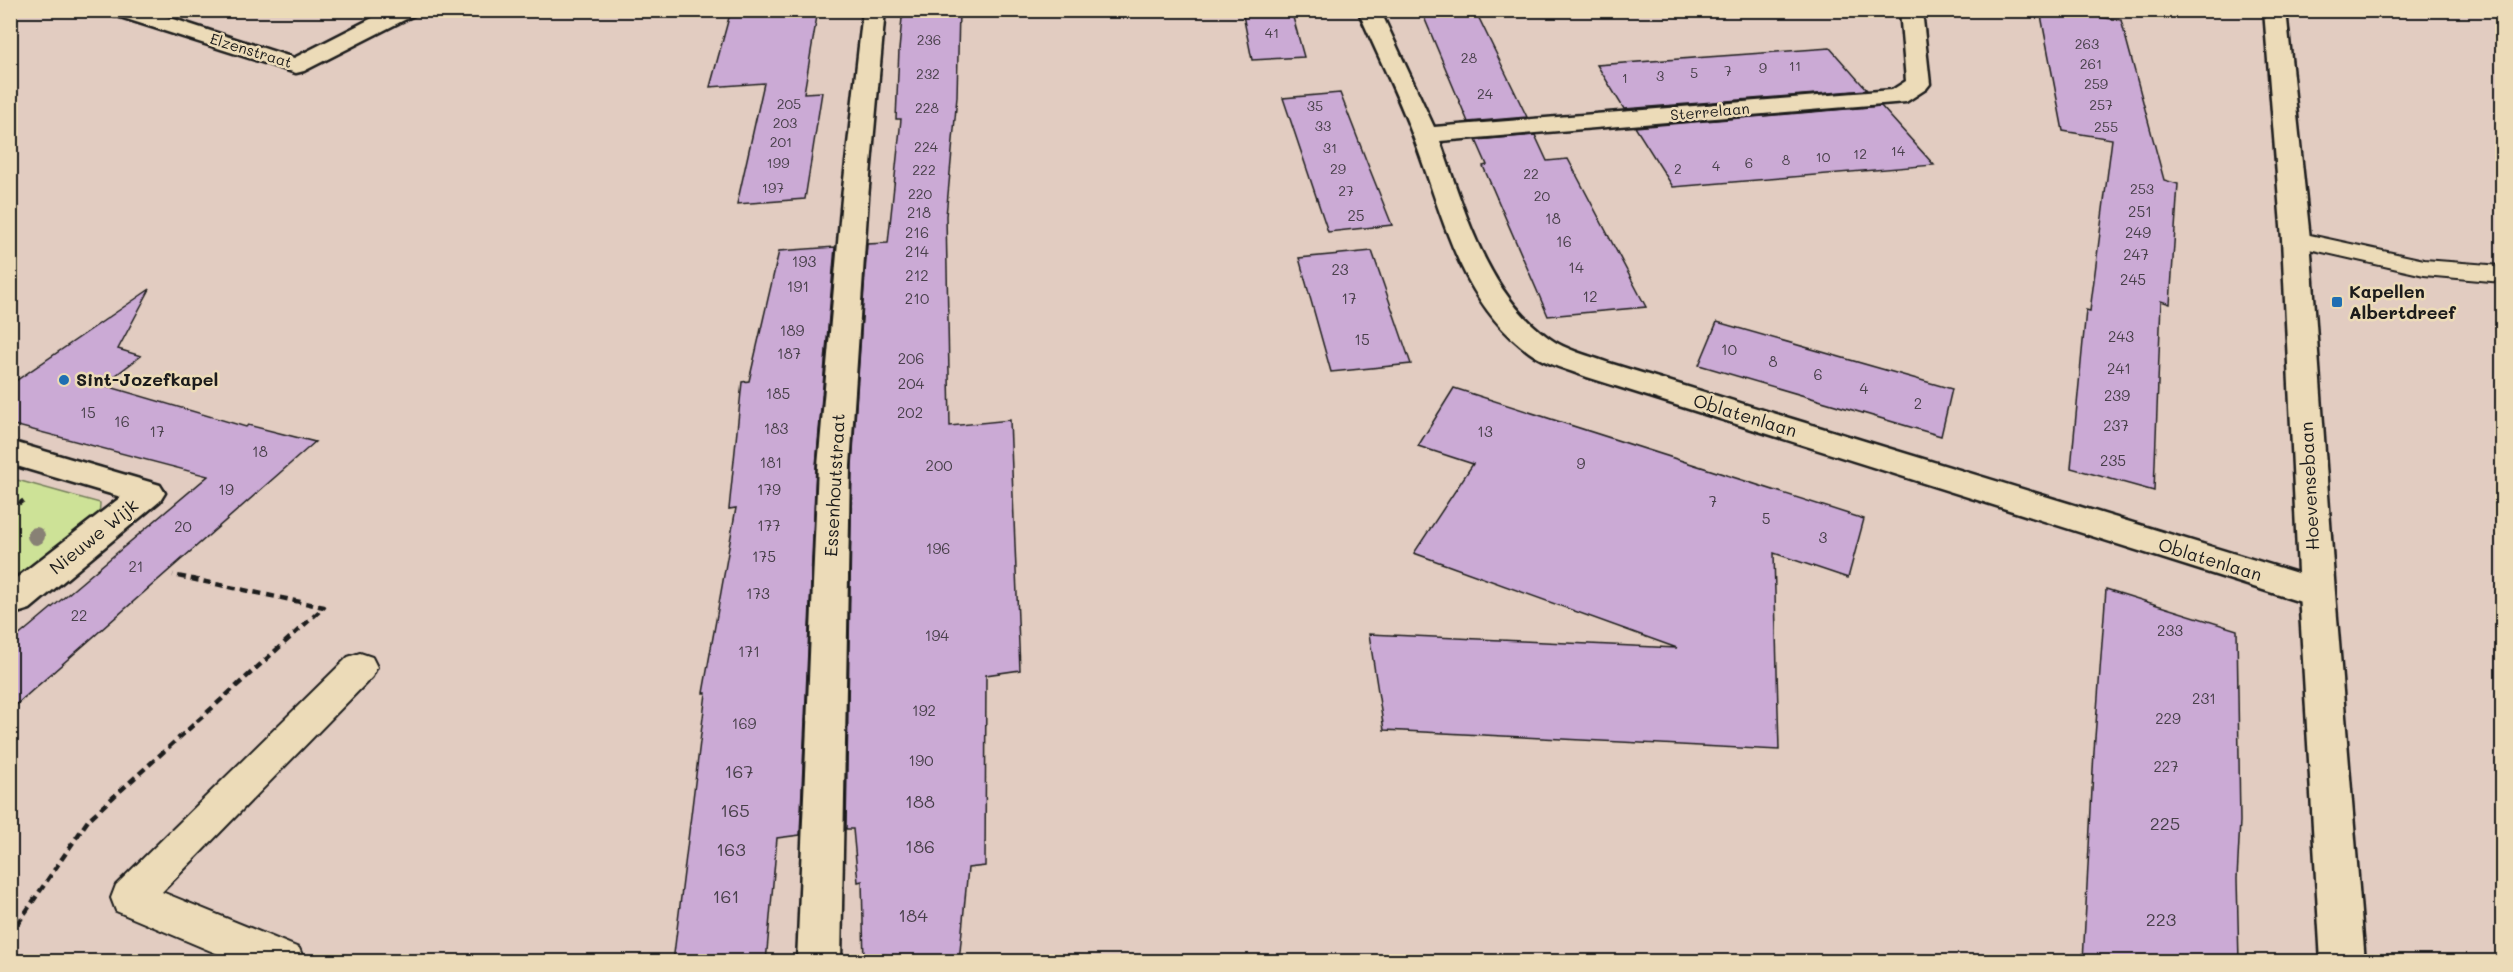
<svg xmlns="http://www.w3.org/2000/svg" width="2513" height="972" font-family="Mali,sans-serif">
<style>
.green{fill:#cde297;stroke:#747f5a;stroke-width:1.5}
.building{fill:#cbaad5;stroke:#1c1c1c;stroke-width:1.5}
.lines{fill:none;stroke-linecap:round;stroke-linejoin:round}
.service-casing{stroke:#1c1c1c;stroke-width:4}
.minor-casing{stroke:#1c1c1c;stroke-width:5}
.tertiary-casing{stroke:#1c1c1c;stroke-width:5}
.path-far1{stroke:#1c1c1c;stroke-width:4;stroke-dasharray:6 4.5;stroke-linecap:butt}
.path{stroke:#1c1c1c;stroke-width:4.5;stroke-dasharray:8 5;stroke-linecap:butt}
.service{fill:#ecdbb8;fill-rule:evenodd}
.minor{fill:#ecdbb8;fill-rule:evenodd}
.tertiary{fill:#ecdbb8;fill-rule:evenodd}
.tree{fill:#888174}
.poi-dot{fill:#1f6fb2;stroke:#ecdbb8;stroke-width:2}
.labels{text-anchor:middle;stroke-width:5;stroke-linejoin:round;paint-order:stroke}
.far-number-label{font-size:14px;fill:#48404a}
.far-street-label{font-size:15px;fill:#1c1c1c;stroke:#ecdbb8}
.number-label{font-size:15px;fill:#48404a}
.poi-label{font-size:18px;font-weight:bold;fill:#1c1c1c;stroke:#ecdbb8;text-anchor:start}
.street-label{font-size:18px;fill:#1c1c1c;stroke:#ecdbb8}
.near-number-label{font-size:18px;fill:#48404a}
</style>
<rect width="100%" height="100%" fill="#e2ccc1"/>
<filter id="ink" filterUnits="userSpaceOnUse"><feTurbulence type="fractalNoise" baseFrequency=".0167" numOctaves="2"/><feDisplacementMap in="SourceGraphic" scale="12" xChannelSelector="R" yChannelSelector="G"/><feConvolveMatrix kernelMatrix="1 2 1 2 8 2 1 2 1" color-interpolation-filters="sRGB"/></filter>
<g filter="url(#ink)">
<!-- green -->
<path class="green" d="M10,478l90,25 -1,17 -59,47 -29,9z"/>
<!-- building -->
<g class="building">
<path d="M731,10h87l-14,83 18,-1 -17,107 -68,5 27,-121 -54,4z"/>
<path d="M906,10h53l-2,87 -11,119 4,210 60,-6 10,250 -34,5 -1,191 -17,2 -9,94h-95l-2,-81 -4,1 -5,-53h-7l6,-363 15,-222 21,-1 13,-124h-5l3,-69 3,-32 4,-1z"/>
<path d="M1242,10h49l13,47 -52,3z"/>
<path d="M1421,10h54l52,107 -59,5z"/>
<path d="M2040,10l81,10 43,160 14,4 -8,120 -9,-3 -7,190 -83,-23 15,-158 4,1 22,-172 -49,-8z"/>
<path d="M1830,48l37,42 -243,19 -27,-44z"/>
<path d="M1340,93l28,72 24,60 -64,7 -45,-134z"/>
<path d="M1881,106l53,59 -261,22 -38,-60z"/>
<path d="M1535,135l12,26 21,-2 78,148 -98,9 -65,-150 4,-1 -11,-25z"/>
<path d="M835,247l-19,219 -16,369 -23,3 -11,124h-93l33,-269h-3l33,-185 -7,1 13,-127 7,-1 30,-130z"/>
<path d="M1372,251l39,113 -80,8 -32,-114z"/>
<path d="M150,289l-32,60 23,7 -38,29 143,42 2,-2 67,17 -305,268v-67l198,-167 -198,-52v-39z"/>
<path d="M1717,322l235,67 -11,47 -242,-71z"/>
<path d="M1454,388l410,131 -16,59 -74,-25 5,197 -395,-20 -15,-96 308,14 -263,-95 59,-89 -55,-18z"/>
<path d="M2106,589l131,41 3,191 -3,58 2,83h-156l11,-211z"/>
</g>
<g class="lines">
<defs>
<g id="service">
<path d="M2296,232l128,28 78,6v16l-78,-7 -137,-31 -3,-5 3,-5z"/>
<path d="M360,653l12,4 5,10 -5,10 -210,215 137,56 6,14h-68l-121,-51 -5,-13 5,-13 232,-228z"/>
</g>
<g id="minor">
<path d="M111,10h35l148,48 94,-48h29l-3,5 -110,56 -8,2 -182,-58z"/>
<path d="M1358,10h22l54,117 458,-37 14,-9 -6,-71h22l8,74 -4,5 -20,13 -466,39c25,70 46,152 109,197 16,12 41,18 60,25l721,220 5,10 -5,10 -13,4 -730,-230c-18,-7 -42,-13 -58,-25 -70,-50 -87,-141 -116,-216 -16,-43 -37,-84 -55,-126z"/>
<path d="M10,441l150,44 5,8 -5,8 -130,108 -13,4 -7,-2v-28l111,-86 -111,-33z"/>
</g>
<g id="tertiary">
<path d="M863,10h22l-17,188 -18,268 -9,496h-44l21,-496 24,-268z"/>
<path d="M2264,10h22l24,229 25,354 30,369h-44l-22,-369 -17,-354z"/>
</g>
</defs>
<!-- service casing -->
<use href="#service" class="service-casing"/>
<!-- minor casing -->
<use href="#minor" class="minor-casing"/>
<!-- tertiary casing -->
<use href="#tertiary" class="tertiary-casing"/>
<!-- path-far1 -->
<path class="path-far1" d="M10,510l14,-10"/>
<!-- path -->
<path class="path" d="M10,935l79,-116 235,-212 -151,-32"/>
<!-- service -->
<use href="#service" class="service"/>
<!-- minor -->
<use href="#minor" class="minor"/>
<!-- tertiary -->
<use href="#tertiary" class="tertiary"/>
</g>
<!-- trees -->
<circle class="tree" cx="36" cy="536" r="9"/>
</g>
<!-- markers -->
<g class="poi-dot">
<rect x="2331" y="296" width="12" height="12" rx="3"/>
<circle cx="64" cy="380" r="6"/>
</g>
<g class="labels">
<!-- far-number labels -->
<g class="far-number-label">
<text x="1272" y="38">41</text>
<text x="929" y="45">236</text>
<text x="2087" y="49">263</text>
<text x="1469" y="63">28</text>
<text x="2091" y="69">261</text>
<text x="1795" y="71">11</text>
<text x="1763" y="73">9</text>
<text x="1728" y="76">7</text>
<text x="1694" y="78">5</text>
<text x="928" y="79">232</text>
<text x="1660" y="81">3</text>
<text x="1625" y="83">1</text>
<text x="2096" y="89">259</text>
<text x="1485" y="99">24</text>
<text x="789" y="109">205</text>
<text x="2101" y="110">257</text>
<text x="1315" y="111">35</text>
<text x="927" y="113">228</text>
<text x="785" y="128">203</text>
<text x="1323" y="131">33</text>
<text x="2106" y="132">255</text>
<text x="781" y="147">201</text>
<text x="926" y="152">224</text>
<text x="1330" y="153">31</text>
<text x="1898" y="156">14</text>
<text x="1860" y="159">12</text>
<text x="1823" y="162">10</text>
<text x="1786" y="165">8</text>
<text x="778" y="168">199</text>
<text x="1749" y="168">6</text>
<text x="1716" y="171">4</text>
<text x="1338" y="174">29</text>
<text x="1678" y="174">2</text>
<text x="924" y="175">222</text>
<text x="1531" y="179">22</text>
<text x="773" y="193">197</text>
<text x="2142" y="194">253</text>
<text x="1346" y="196">27</text>
<text x="920" y="199">220</text>
<text x="1542" y="201">20</text>
</g>
<!-- far-street labels -->
<g class="far-street-label">
<text transform="translate(251 51) rotate(17)" y="5">Elzenstraat</text>
<text transform="translate(1710 112) rotate(-5)" y="5">Sterrelaan</text>
</g>
<!-- number labels -->
<g class="number-label">
<text x="2140" y="217">251</text>
<text x="919" y="218">218</text>
<text x="1356" y="221">25</text>
<text x="1553" y="224">18</text>
<text x="917" y="238">216</text>
<text x="2138" y="238">249</text>
<text x="1564" y="247">16</text>
<text x="917" y="257">214</text>
<text x="2136" y="260">247</text>
<text x="804" y="267">193</text>
<text x="1576" y="273">14</text>
<text x="1340" y="275">23</text>
<text x="917" y="281">212</text>
<text x="2133" y="285">245</text>
<text x="798" y="292">191</text>
<text x="1590" y="302">12</text>
<text x="917" y="304">210</text>
<text x="1349" y="304">17</text>
<text x="792" y="336">189</text>
<text x="2121" y="342">243</text>
<text x="1362" y="345">15</text>
<text x="1729" y="355">10</text>
<text x="789" y="359">187</text>
<text x="911" y="364">206</text>
<text x="1773" y="367">8</text>
<text x="2119" y="374">241</text>
<text x="1818" y="380">6</text>
<text x="911" y="389">204</text>
<text x="1864" y="394">4</text>
<text x="778" y="399">185</text>
<text x="2117" y="401">239</text>
<text x="1918" y="409">2</text>
<text x="88" y="418">15</text>
<text x="910" y="418">202</text>
<text x="122" y="427">16</text>
<text x="2116" y="431">237</text>
<text x="776" y="434">183</text>
<text x="157" y="437">17</text>
<text x="1485" y="437">13</text>
<text x="260" y="457">18</text>
<text x="2113" y="466">235</text>
<text x="771" y="468">181</text>
<text x="1581" y="469">9</text>
<text x="939" y="471">200</text>
<text x="226" y="495">19</text>
<text x="769" y="495">179</text>
<text x="1713" y="507">7</text>
<text x="1766" y="524">5</text>
<text x="769" y="531">177</text>
<text x="183" y="532">20</text>
<text x="1823" y="543">3</text>
<text x="938" y="554">196</text>
<text x="764" y="562">175</text>
<text x="136" y="572">21</text>
<text x="758" y="599">173</text>
<text x="79" y="621">22</text>
<text x="2170" y="636">233</text>
<text x="937" y="641">194</text>
<text x="749" y="657">171</text>
<text x="2204" y="704">231</text>
<text x="924" y="716">192</text>
<text x="2168" y="724">229</text>
<text x="744" y="729">169</text>
<text x="921" y="766">190</text>
<text x="2166" y="772">227</text>
</g>
<!-- poi labels -->
<g class="poi-label">
<text x="2349" y="298">Kapellen<tspan x="2349" dy="21">Albertdreef</tspan></text>
<text x="76" y="386">Sint-Jozefkapel</text>
</g>
<!-- street labels -->
<g class="street-label">
<text transform="translate(1745 416) rotate(17)" y="6">Oblatenlaan</text>
<text transform="translate(835 485) rotate(-87)" y="6">Essenhoutstraat</text>
<text transform="translate(2310 486) rotate(-93)" y="6">Hoevensebaan</text>
<text transform="translate(94 537) rotate(-39)" y="6">Nieuwe Wijk</text>
<text transform="translate(2210 560) rotate(17)" y="6">Oblatenlaan</text>
</g>
<!-- near-number labels -->
<g class="near-number-label">
<text x="739" y="778">167</text>
<text x="920" y="808">188</text>
<text x="735" y="817">165</text>
<text x="2165" y="830">225</text>
<text x="920" y="853">186</text>
<text x="731" y="856">163</text>
<text x="726" y="903">161</text>
<text x="913" y="922">184</text>
<text x="2161" y="926">223</text>
</g>
</g>
<!-- margin -->
<rect width="2513" height="972" fill="none" stroke="#ecdbb8" stroke-width="36"/>
<rect x="18" y="18" width="2477" height="936" fill="none" stroke="#1c1c1c" stroke-width="2" filter="url(#ink)"/>
</svg>
